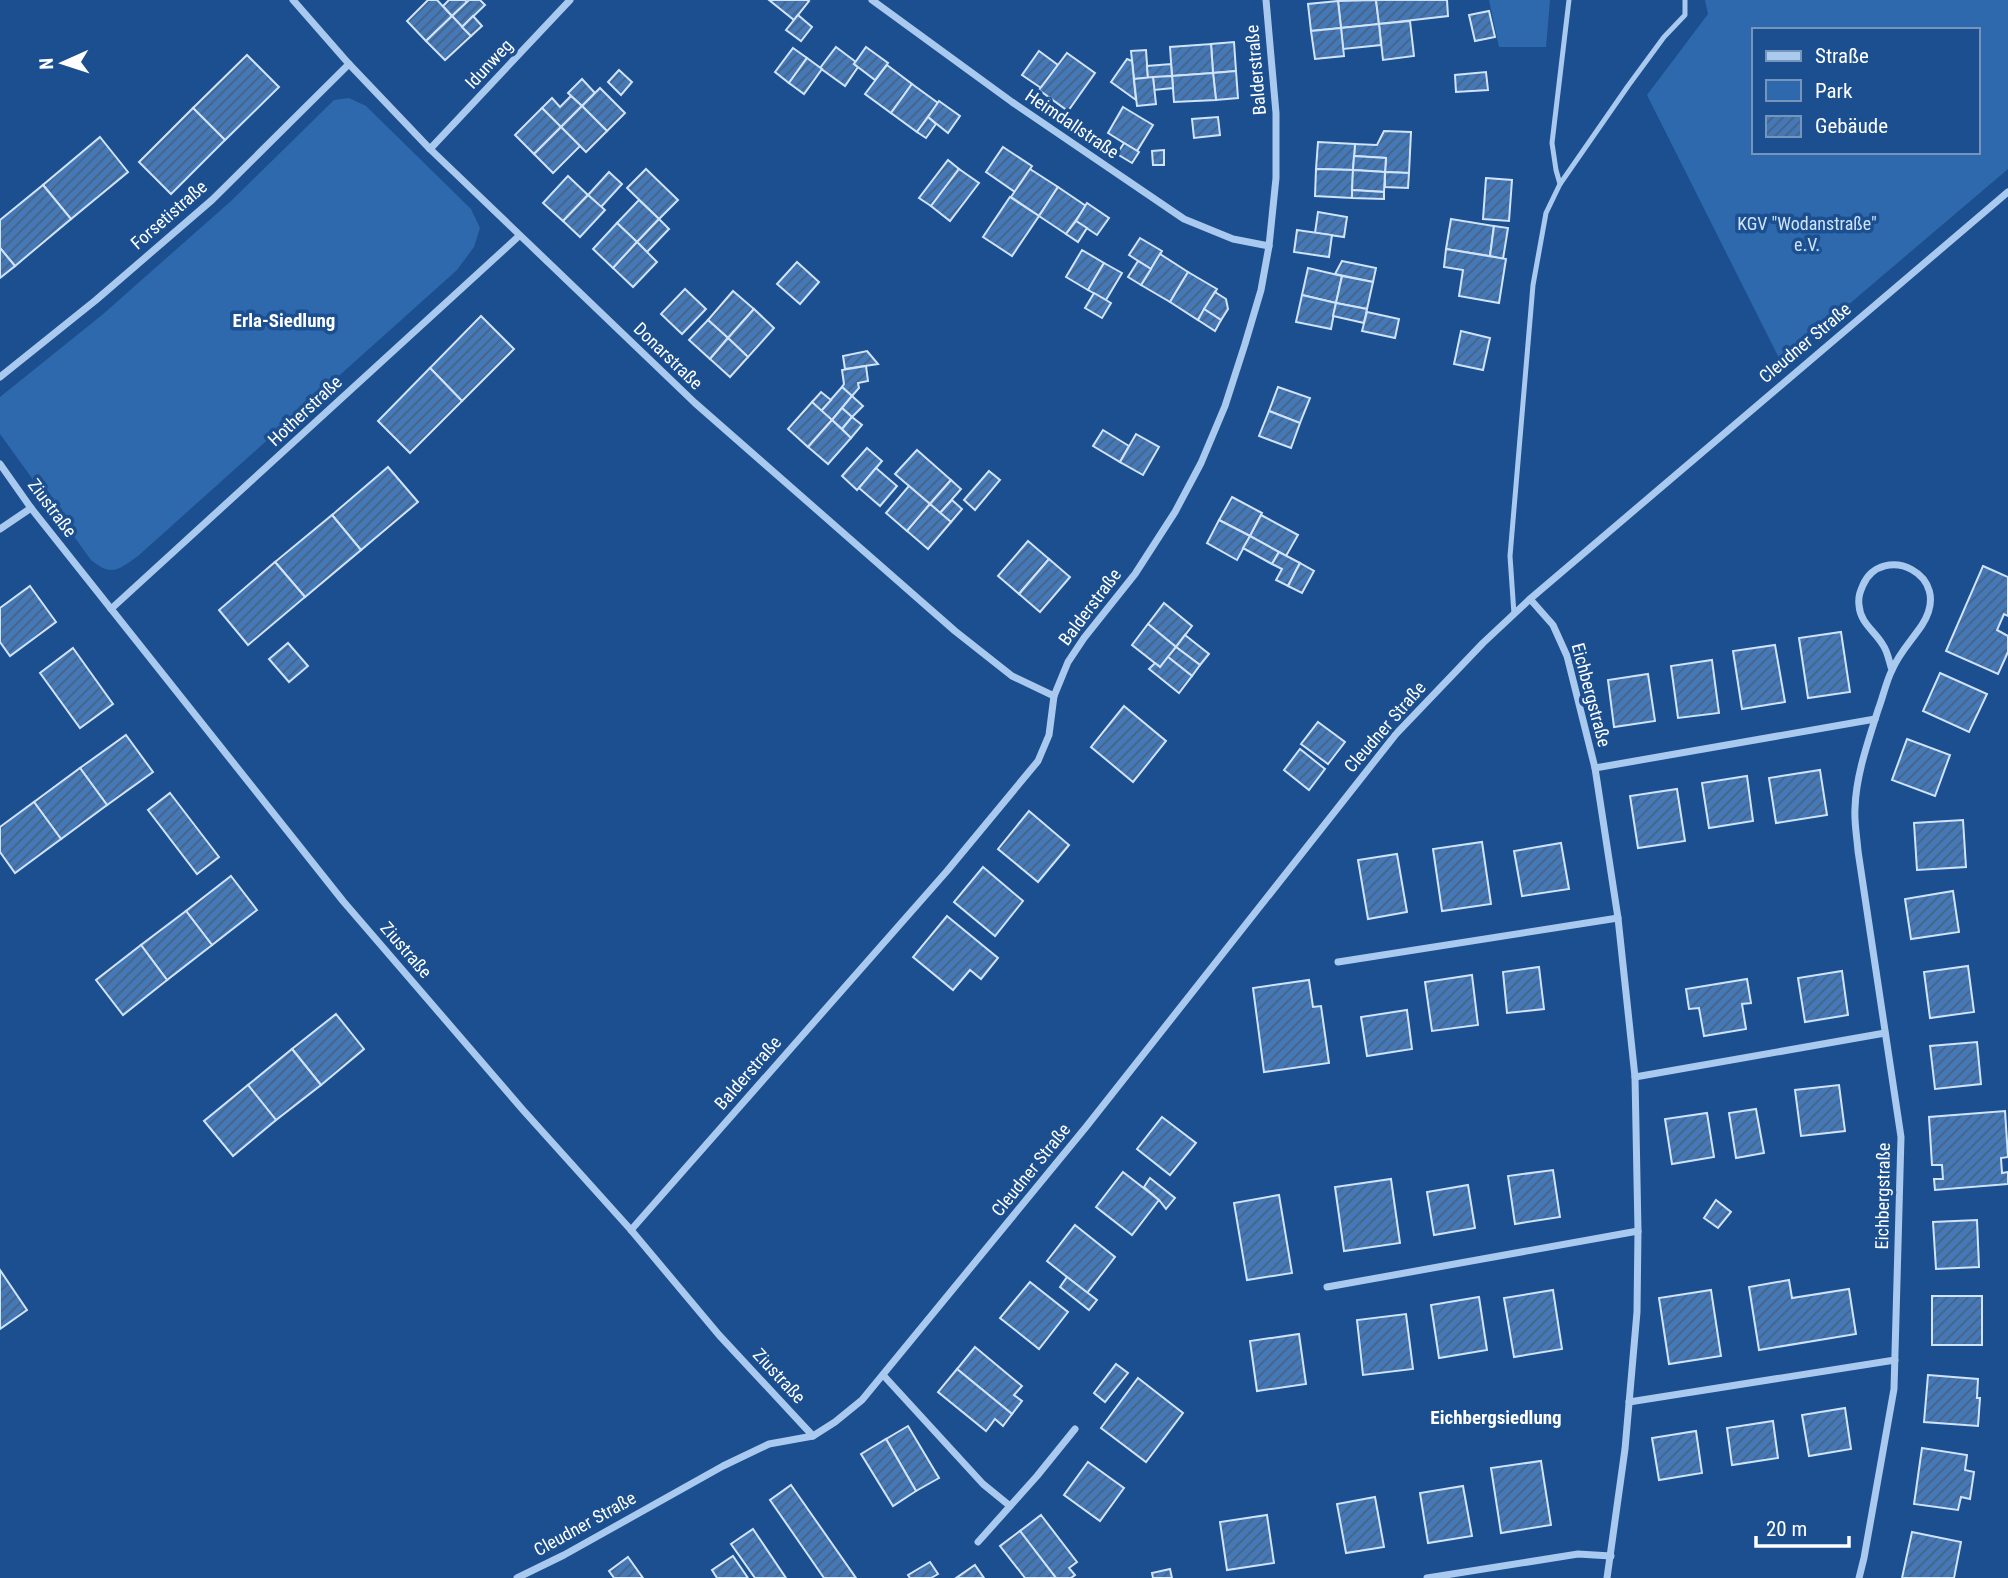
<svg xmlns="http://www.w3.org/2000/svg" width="2008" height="1578" font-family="'Roboto Condensed',sans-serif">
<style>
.green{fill:#2e69ad;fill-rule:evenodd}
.building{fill:url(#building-hatch);stroke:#cfe3fa;stroke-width:2}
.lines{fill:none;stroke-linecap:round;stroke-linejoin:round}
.lane{stroke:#a9c9ee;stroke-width:5}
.street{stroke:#a9c9ee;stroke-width:7}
.labels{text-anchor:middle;stroke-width:7;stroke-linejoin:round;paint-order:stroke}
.street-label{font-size:18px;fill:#fff;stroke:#1b4f8f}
.park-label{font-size:18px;fill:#cfe3fa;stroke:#1b4f8f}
.neighbourhood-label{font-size:19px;font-weight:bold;fill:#fff;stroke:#1b4f8f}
</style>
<defs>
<pattern id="building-hatch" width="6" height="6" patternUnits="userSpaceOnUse" patternTransform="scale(1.75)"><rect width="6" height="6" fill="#4478b7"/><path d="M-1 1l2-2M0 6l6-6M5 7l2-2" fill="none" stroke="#486282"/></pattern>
</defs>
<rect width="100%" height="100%" fill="#1b4f8f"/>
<!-- green -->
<g class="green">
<path d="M1489,0h61l-4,47h-47z"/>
<path d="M1705,0h303v169l-227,193 -134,-267 61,-81zM1754,30h224v122h-224z"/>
<path d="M349,98l17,8 105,103 9,19 -6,19 -17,23 -319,286c-20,14 -26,21 -47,4l-91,-126v-37l102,-82 129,-114 103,-101z"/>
</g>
<!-- building -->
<g class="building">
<path d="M428,0h9l15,16 -26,25 -19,-20z"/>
<path d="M449,0h16l2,2 -15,14 -9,-10z"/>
<path d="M469,0h11l5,5 -23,22 -10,-11z"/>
<path d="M769,0h38l2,1 -15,19z"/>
<path d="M1376,0l3,24 -38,4 -3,-27z"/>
<path d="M1376,0h71l1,16 -69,8z"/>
<path d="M1338,1l3,27 -30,3 -3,-27z"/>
<path d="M1489,11l6,26 -20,4 -6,-26z"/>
<path d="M798,15l14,12 -11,14 -15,-11z"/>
<path d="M452,16l19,20 -26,24 -19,-19z"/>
<path d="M473,16l9,10 -11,10 -9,-9z"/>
<path d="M1410,21l4,35 -31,4 -4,-36z"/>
<path d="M1379,24l2,21 -38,4 -2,-21z"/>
<path d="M1341,28l3,28 -29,3 -4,-28z"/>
<path d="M1234,42l2,29 -23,2 -2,-29z"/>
<path d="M1211,44l2,29 -41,3 -2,-29z"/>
<path d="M836,47l20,15 -2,2 4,3 -13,19 -25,-18z"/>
<path d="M866,47l22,16 -13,17 -21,-16z"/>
<path d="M793,48l14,10 -18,25 -14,-11z"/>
<path d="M1146,50l2,28 -14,1 -3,-28z"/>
<path d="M1039,51l19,14 -17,23 -19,-13z"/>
<path d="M1067,53l28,20 -27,38 -29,-21z"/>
<path d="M247,55l32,32 -54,53 -32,-32z"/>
<path d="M807,58l15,11 -18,25 -15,-11z"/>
<path d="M1127,59l5,2 4,39 -25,-18z"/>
<path d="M1171,64l1,12 -24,2 -1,-12z"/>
<path d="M887,65l25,19 -21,29 -26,-19z"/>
<path d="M619,70l13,12 -11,13 -13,-13z"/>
<path d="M1236,71l2,27 -22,2 -3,-27z"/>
<path d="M1486,72l2,18 -32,2 -1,-17z"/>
<path d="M1213,73l3,27 -42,2 -2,-26z"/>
<path d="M1172,76l1,12 -19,2 -1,-13z"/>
<path d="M1153,77l3,27 -19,2 -3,-27z"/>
<path d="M582,79l13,14 -13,13 -14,-13z"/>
<path d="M912,84l26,19 -21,29 -26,-19z"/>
<path d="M600,88l25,25 -18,18 -25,-25z"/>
<path d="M571,96l11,10 -21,21 -19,-19 10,-10 8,9z"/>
<path d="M939,101l21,15 -12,17 -20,-16z"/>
<path d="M582,106l25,25 -21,21 -25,-25z"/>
<path d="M1123,107l30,18 -16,26 -29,-18z"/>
<path d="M193,108l32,32 -54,54 -32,-32z"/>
<path d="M542,108l19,19 -27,27 -19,-19z"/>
<path d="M928,117l8,7 -10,14 -9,-6z"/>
<path d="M1218,117l2,18 -26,3 -2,-19z"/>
<path d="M561,127l19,19 -27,27 -19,-19z"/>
<path d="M1384,131l27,1 -2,41 -24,-1 1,-14 -32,-2 1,-12 22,1z"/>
<path d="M100,137l28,35 -57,47 -28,-34z"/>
<path d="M1318,142l37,2 -2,26 -37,-1z"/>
<path d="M1124,143l15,9 -7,11 -15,-9z"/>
<path d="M1003,147l29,19 -17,26 -29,-20z"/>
<path d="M1164,150v15h-11l-1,-14z"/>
<path d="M1354,156l32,2 -1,14 -32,-2z"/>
<path d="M948,160l11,9 -28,37 -12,-8z"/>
<path d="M646,169l32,31 -19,19 -32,-31z"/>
<path d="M959,169l20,14 -29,38 -19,-15z"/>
<path d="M1030,169l28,18 -19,29 -28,-19z"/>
<path d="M1316,169l37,1 -1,28 -37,-2z"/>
<path d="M1353,170l32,2 -1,20 -32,-2z"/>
<path d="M609,172l13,12 -21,23 -13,-12z"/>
<path d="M1385,172l24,1 -1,15 -23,-1z"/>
<path d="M568,176l20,19 -25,26 -20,-18z"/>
<path d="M1486,178l26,2 -3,41 -26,-2z"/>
<path d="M43,185l28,34 -56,47 -15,-18v-28z"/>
<path d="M1058,187l28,19 -20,28 -27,-18z"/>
<path d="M1352,190l32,2v7l-32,-1z"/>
<path d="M588,195l17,15 -25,27 -17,-16z"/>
<path d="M1010,197l29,19 -27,40 -29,-19z"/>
<path d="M639,200l20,19 -22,23 -20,-19z"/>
<path d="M1087,203l22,15 -12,17 -21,-14z"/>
<path d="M1318,212l29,5 -3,20 -29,-4z"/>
<path d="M659,219l10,10 -22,23 -10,-10z"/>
<path d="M1451,219l43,7 -4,30 -44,-7z"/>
<path d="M1076,221l11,7 -9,14 -12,-8z"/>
<path d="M617,223l20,19 -24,26 -20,-19z"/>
<path d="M1494,226l14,2 -5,31 -13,-3z"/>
<path d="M1297,230l35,5 -3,22 -35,-5z"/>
<path d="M1140,238l22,13 -11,18 -22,-14z"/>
<path d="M637,242l20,20 -24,25 -20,-19z"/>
<path d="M0,248l15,18 -15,12z"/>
<path d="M1446,249l60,10 -7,44 -40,-7 4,-26 -19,-3z"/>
<path d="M1082,250l22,13 -16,27 -22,-13z"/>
<path d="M1160,254l28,18 -18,30 -29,-17z"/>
<path d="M1138,261l13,8 -10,16 -13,-8z"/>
<path d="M1342,261l34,7 -3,14 -38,-8z"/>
<path d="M797,262l22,20 -19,22 -23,-20z"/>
<path d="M1104,263l18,10 -16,27 -18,-10z"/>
<path d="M1308,268l34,8 -6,27 -34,-8z"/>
<path d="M1188,272l29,17 -19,31 -28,-18z"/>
<path d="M1342,276l31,6 -6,27 -31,-6z"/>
<path d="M685,289l21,20 -24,25 -21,-20z"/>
<path d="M733,291l21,18 -26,29 -20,-18z"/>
<path d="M1215,292l11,7 2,10 -7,11 -17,-11z"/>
<path d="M1094,293l17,10 -9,15 -17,-10z"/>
<path d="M1302,295l34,8 -5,26 -35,-7z"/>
<path d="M1336,303l31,6 -3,14 -31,-7z"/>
<path d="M754,309l20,19 -26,29 -20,-19z"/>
<path d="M1204,309l17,11 -6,11 -17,-11z"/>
<path d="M1367,312l32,7 -4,19 -33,-7z"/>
<path d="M481,316l33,33 -52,52 -32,-33z"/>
<path d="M708,320l20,18 -18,21 -21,-19z"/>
<path d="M1461,331l29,7 -7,32 -29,-6z"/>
<path d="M728,338l20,19 -18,20 -20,-18z"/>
<path d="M867,351l11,13 -33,5 -2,-13z"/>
<path d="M866,366l2,15 -10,2 1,5 -7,8 -10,-9 2,-3 -2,-14z"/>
<path d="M430,368l32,33 -52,52 -32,-32z"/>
<path d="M842,387l10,9 -20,24 -11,-9z"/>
<path d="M1278,387l32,11 -10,25 -31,-12z"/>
<path d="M821,392l10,8 -10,11 -9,-9z"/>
<path d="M852,396l11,10 -11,11 -10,-9z"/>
<path d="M812,402l20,18 -24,27 -20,-18z"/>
<path d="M842,408l10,9 -10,12 -10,-9z"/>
<path d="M1269,411l31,12 -9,25 -32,-12z"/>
<path d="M852,417l10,8 -11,13 -9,-9z"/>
<path d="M832,420l19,18 -23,26 -20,-17z"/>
<path d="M1103,430l26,16 -9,16 -27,-16z"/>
<path d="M1136,434l23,13 -16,28 -23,-13z"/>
<path d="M867,448l15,13 -25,29 -15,-14z"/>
<path d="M917,450l34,30 -21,24 -35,-30z"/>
<path d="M388,467l30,35 -57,48 -29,-35z"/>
<path d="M876,468l21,18 -17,20 -21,-18z"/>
<path d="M989,471l11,9 -25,30 -11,-10z"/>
<path d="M951,480l10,9 -21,24 -10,-9z"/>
<path d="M909,486l21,18 -23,27 -21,-18z"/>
<path d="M1232,497l30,16 -12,23 -31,-16z"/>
<path d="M952,500l10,9 -11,13 -11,-9z"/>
<path d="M930,504l21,18 -23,27 -21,-18z"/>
<path d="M332,515l29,35 -56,47 -30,-35z"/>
<path d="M1261,515l37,20 -12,21 -36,-20z"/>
<path d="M1219,520l31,16 -13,24 -30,-17z"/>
<path d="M1250,536l29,16 -7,12 -29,-16z"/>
<path d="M1028,541l21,18 -30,35 -21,-18z"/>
<path d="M1279,552l21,11 -12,23 -12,-6 6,-11 -10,-5z"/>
<path d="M1049,559l21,18 -30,35 -21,-18z"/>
<path d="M275,562l30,35 -57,48 -29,-35z"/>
<path d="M1300,563l14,8 -12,22 -14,-7z"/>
<path d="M1983,566l25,11v39l-4,-2 -7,16 11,6v16l-10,22 -52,-23z"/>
<path d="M30,586l26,36 -46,34 -10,-14v-34z"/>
<path d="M1164,603l28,23 -16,21 -28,-23z"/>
<path d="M1148,624l28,23 -16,20 -28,-22z"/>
<path d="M1841,632l9,60 -42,6 -9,-60z"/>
<path d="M1185,635l24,19 -9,11 -24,-18z"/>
<path d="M288,643l20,23 -19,16 -20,-23z"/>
<path d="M1775,645l10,57 -43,7 -9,-58z"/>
<path d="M1176,647l24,18 -8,11 -24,-19z"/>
<path d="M73,648l40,56 -33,24 -40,-55z"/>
<path d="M1168,657l24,19 -13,17 -30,-24 6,-6 5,4z"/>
<path d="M1712,660l7,53 -41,5 -7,-52z"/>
<path d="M1940,673l47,21 -18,38 -46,-21z"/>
<path d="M1648,674l7,47 -41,6 -6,-47z"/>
<path d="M1124,706l42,35 -33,41 -42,-35z"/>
<path d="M1318,722l27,20 -17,22 -27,-20z"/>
<path d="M126,735l27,37 -46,33 -27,-37z"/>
<path d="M1907,739l43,16 -15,41 -43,-16z"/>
<path d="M1300,749l25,20 -16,21 -25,-20z"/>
<path d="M80,768l27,37 -46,34 -27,-37z"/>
<path d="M1820,770l7,45 -51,8 -7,-45z"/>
<path d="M1747,776l6,45 -44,7 -7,-45z"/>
<path d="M1677,789l8,52 -47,7 -8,-52z"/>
<path d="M170,793l49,64 -22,17 -49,-64z"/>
<path d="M34,802l27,37 -46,34 -15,-21v-25z"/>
<path d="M1029,811l40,34 -31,37 -40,-33z"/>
<path d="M1963,820l3,47 -49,3 -3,-47z"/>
<path d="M1482,842l9,62 -49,7 -9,-62z"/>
<path d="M1561,843l8,46 -47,7 -8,-45z"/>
<path d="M1397,854l10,58 -39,7 -10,-59z"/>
<path d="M983,867l40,34 -28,35 -41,-34z"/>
<path d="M231,876l26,34 -45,35 -26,-34z"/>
<path d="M1953,891l6,41 -48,7 -6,-40z"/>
<path d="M186,911l26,34 -45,35 -26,-35z"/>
<path d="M947,916l51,42 -17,21 -11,-9 -17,20 -40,-33z"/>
<path d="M141,945l26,35 -44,35 -27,-35z"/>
<path d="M1968,966l6,46 -44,6 -6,-46z"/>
<path d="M1539,967l5,42 -37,4 -4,-41z"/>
<path d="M1842,971l6,44 -43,7 -7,-44z"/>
<path d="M1472,975l6,50 -46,6 -7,-49z"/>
<path d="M1747,979l4,24 -9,1 4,25 -42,7 -5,-28 -10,1 -3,-20z"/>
<path d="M1309,980l4,27 8,-1 8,57 -65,9 -11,-84z"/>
<path d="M1407,1010l5,39 -45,7 -6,-39z"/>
<path d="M336,1014l28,35 -43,36 -29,-36z"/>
<path d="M1977,1042l4,42 -46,5 -5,-43z"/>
<path d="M292,1049l29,36 -45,35 -28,-35z"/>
<path d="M248,1085l28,35 -43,36 -29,-35z"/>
<path d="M1839,1085l6,46 -44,5 -6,-46z"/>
<path d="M1756,1109l8,44 -28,5 -7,-45z"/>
<path d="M2005,1111l3,46 -7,1 1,15 6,-1v12l-73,6 -1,-11h9l-1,-14h-10l-3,-48z"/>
<path d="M1707,1113l7,44 -42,7 -7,-45z"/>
<path d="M1162,1117l34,26 -26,32 -33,-26z"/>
<path d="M1553,1170l7,47 -45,7 -7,-48z"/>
<path d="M1123,1172l36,28 -27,35 -36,-28z"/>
<path d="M1150,1178l25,20 -9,11 -7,-9 -15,-13z"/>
<path d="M1391,1179l9,64 -56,8 -9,-64z"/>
<path d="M1468,1185l7,43 -41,7 -7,-43z"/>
<path d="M1279,1195l13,78 -45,7 -13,-77z"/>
<path d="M1716,1200l15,12 -13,16 -14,-10z"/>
<path d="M1977,1220l2,47 -43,2 -3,-47z"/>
<path d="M1075,1225l40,32 -28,36 -40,-32z"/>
<path d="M0,1270l27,40 -27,19z"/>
<path d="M1067,1277l30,23 -8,10 -29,-23z"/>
<path d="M1789,1280l3,18 57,-9 7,45 -97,16 -10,-63z"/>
<path d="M1030,1282l38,30 -29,37 -39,-31z"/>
<path d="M1553,1290l9,59 -48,8 -10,-59z"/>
<path d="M1711,1290l10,66 -52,8 -10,-66z"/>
<rect x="1932" y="1296" width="50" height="49"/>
<path d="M1479,1297l8,53 -48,8 -8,-53z"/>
<path d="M1406,1314l7,55 -50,6 -6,-55z"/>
<path d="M1299,1334l7,50 -49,7 -7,-50z"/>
<path d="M975,1347l47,39 -8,9 8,6 -10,13 -55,-45z"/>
<path d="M1116,1364l12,9 -23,29 -11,-9z"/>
<path d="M957,1369l55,45 -9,12 -8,-7 -9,12 -48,-39z"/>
<path d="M1928,1375l50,4 -1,19h3l-2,28 -54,-4z"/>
<path d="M1138,1378l45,35 -37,49 -45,-34z"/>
<path d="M1845,1408l6,41 -42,7 -7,-41z"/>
<path d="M1773,1421l5,37 -46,7 -5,-37z"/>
<path d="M908,1426l31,52 -23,13 -30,-52z"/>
<path d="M1696,1431l6,42 -43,7 -7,-42z"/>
<path d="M886,1439l30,52 -23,15 -32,-52z"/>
<path d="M1922,1448l45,7 -2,15 9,2 -4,27 -9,-2 -3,13 -44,-6z"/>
<path d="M1541,1461l10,64 -50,8 -10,-65z"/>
<path d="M1088,1462l36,26 -24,33 -36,-26z"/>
<path d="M791,1485l65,93h-32l-54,-78z"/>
<path d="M1463,1486l9,50 -44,7 -8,-50z"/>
<path d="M1375,1497l9,50 -38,6 -9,-49z"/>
<path d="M1041,1515l36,47 -8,6 6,7 -4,3h-15l-36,-47z"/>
<path d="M1267,1515l7,48 -47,7 -7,-48z"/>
<path d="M753,1529l33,49h-31l-24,-34z"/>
<path d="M1020,1531l36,47h-31l-25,-32z"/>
<path d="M1912,1532l49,10 -7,36h-52z"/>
<path d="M733,1556l15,22h-31l-5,-8z"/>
<path d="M628,1557l15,21h-29l-5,-7z"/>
<path d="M930,1562l8,12 -7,4h-21l-2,-3z"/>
<path d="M975,1565l9,13h-28z"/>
<path d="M1170,1569l2,9h-19l-1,-5z"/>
</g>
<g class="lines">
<!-- lane -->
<g class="lane">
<path d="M1560,184l-4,-14 -4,-27 17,-143"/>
<path d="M1514,614l-4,-58 23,-271 13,-72 14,-29 68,-98 36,-49 21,-22v-15"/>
</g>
<!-- street -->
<g class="street">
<path d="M293,0l56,64 81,85 265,254 260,228 57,45 42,20"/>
<path d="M872,0l140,102 172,117 49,20 36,7"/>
<path d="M430,149l140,-149"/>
<path d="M0,377l96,-77 116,-100 137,-136"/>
<path d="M0,464l31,44 312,393 180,209 108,120 88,105 94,101"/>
<path d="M0,529l31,-21"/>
<path d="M1530,599l23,26 14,31 28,112 23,150 17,159 3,154 -1,81 -12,137 -18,129"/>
<path d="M111,609l408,-373"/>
<path d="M1595,768l280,-49"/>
<path d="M1338,962l280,-44"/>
<path d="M1635,1077l250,-44"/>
<path d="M631,1230l316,-359 91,-110 11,-26 5,-39 14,-34 16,-24 51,-64 40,-62 26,-49 24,-57 20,-62 16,-54 8,-44 7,-68v-65l-10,-113"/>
<path d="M1327,1287l311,-56"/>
<path d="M884,1376l99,108 27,22"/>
<path d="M1629,1402l266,-42"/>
<path d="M978,1542l59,-66 38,-47"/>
<path d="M517,1578l47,-23 159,-89 46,-22 44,-8 22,-14 27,-22 224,-273 310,-393 87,-91 47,-44 478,-407"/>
<path d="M1427,1578l151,-24 33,2"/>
<path d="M1859,1578l5,-20 30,-169 7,-252 -43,-286c-1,-14 -4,-29 -3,-43 1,-33 13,-66 23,-98 5,-13 8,-28 14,-40 7,-17 20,-30 30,-45 33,-51 -40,-83 -59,-40 -3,7 -5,12 -4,20 1,18 16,26 24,40 5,7 6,17 9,25"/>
</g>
</g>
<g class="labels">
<!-- street labels -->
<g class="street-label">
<text transform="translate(489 64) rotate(-47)" y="6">Idunweg</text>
<text transform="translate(1256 70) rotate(-95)" y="6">Balderstraße</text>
<text transform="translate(1072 124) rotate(34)" y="6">Heimdallstraße</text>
<text transform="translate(169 215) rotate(-41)" y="6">Forsetistraße</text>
<text transform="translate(1805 343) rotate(-40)" y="6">Cleudner Straße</text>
<text transform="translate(668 356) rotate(44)" y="6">Donarstraße</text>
<text transform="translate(305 411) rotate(-43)" y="6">Hotherstraße</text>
<text transform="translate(52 508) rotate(53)" y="6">Ziustraße</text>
<text transform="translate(1090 607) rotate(-53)" y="6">Balderstraße</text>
<text transform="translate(1591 695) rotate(75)" y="6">Eichbergstraße</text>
<text transform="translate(1385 727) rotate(-49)" y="6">Cleudner Straße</text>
<text transform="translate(406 950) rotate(49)" y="6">Ziustraße</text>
<text transform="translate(748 1073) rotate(-49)" y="6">Balderstraße</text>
<text transform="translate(1031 1170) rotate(-51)" y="6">Cleudner Straße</text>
<text transform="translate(1883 1196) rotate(-89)" y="6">Eichbergstraße</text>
<text transform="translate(779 1376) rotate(47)" y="6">Ziustraße</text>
<text transform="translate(585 1524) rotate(-29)" y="6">Cleudner Straße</text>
</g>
<!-- park labels -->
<g class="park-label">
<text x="1807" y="230">KGV "Wodanstraße"<tspan x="1807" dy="21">e.V.</tspan></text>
</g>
<!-- neighbourhood labels -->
<g class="neighbourhood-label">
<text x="284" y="327">Erla-Siedlung</text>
<text x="1496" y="1424">Eichbergsiedlung</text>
</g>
</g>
<!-- legend -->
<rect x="1752" y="28" width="228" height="126" fill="#1b4f8f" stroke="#7695bc" stroke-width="2"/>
<rect x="1766" y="51" width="35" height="10" fill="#a9c9ee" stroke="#7695bc" stroke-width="2"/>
<text x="1815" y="63" font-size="21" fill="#ffffff">Straße</text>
<rect x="1766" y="80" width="35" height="21" fill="#2e69ad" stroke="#7695bc" stroke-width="2"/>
<text x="1815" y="98" font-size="21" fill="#ffffff">Park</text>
<rect x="1766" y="116" width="35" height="21" fill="url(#building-hatch)" stroke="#7695bc" stroke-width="2"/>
<text x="1815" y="133" font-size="21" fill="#ffffff">Gebäude</text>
<!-- north arrow -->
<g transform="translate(63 63) rotate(267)" stroke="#1b4f8f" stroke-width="5" paint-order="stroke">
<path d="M0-5L12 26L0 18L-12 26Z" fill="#ffffff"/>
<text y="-10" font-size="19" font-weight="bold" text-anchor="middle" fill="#ffffff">N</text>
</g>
<!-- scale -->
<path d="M1756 1536v10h93v-10" fill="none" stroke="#ffffff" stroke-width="3.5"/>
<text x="1766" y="1536" font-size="21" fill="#ffffff" stroke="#1b4f8f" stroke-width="5" paint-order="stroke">20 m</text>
</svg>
